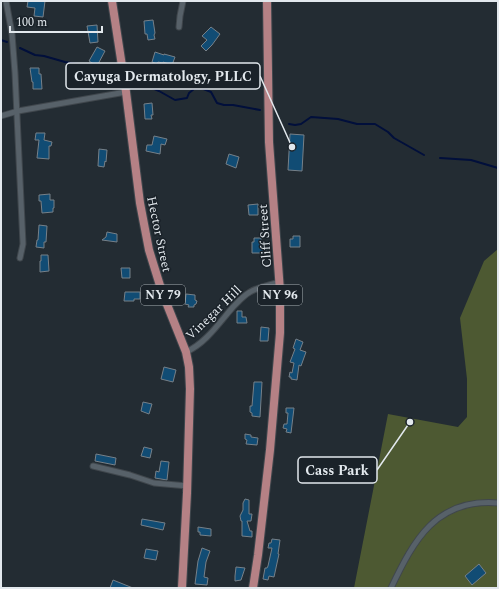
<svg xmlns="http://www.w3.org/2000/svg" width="499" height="589" font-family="Spectral,serif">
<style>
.green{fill:#4d5932}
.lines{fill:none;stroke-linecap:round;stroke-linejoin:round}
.stream{stroke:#010f3b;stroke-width:2}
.building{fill:#114c74;stroke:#768088}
.minor-casing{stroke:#40474d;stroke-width:7}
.primary-casing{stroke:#40474d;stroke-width:10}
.minor{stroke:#576169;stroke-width:5}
.primary{stroke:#b58185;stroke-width:8}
.labels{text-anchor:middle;stroke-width:3;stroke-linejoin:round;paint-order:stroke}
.shield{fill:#1a2229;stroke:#a6adb2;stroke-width:1}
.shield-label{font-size:12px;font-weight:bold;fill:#e2e8ed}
.street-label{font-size:13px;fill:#e2e8ed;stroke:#1a2229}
.leader{fill:none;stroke:#e2e8ed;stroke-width:1.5}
.callout-dot{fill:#e2e8ed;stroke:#1a2229;stroke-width:1.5}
.callout{fill:#1a2229;stroke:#e2e8ed;stroke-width:1.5}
.callout-label{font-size:14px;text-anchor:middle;font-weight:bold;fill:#e2e8ed}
</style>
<rect width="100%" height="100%" fill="#232c33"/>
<!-- green -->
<path class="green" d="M498,249v339h-144l34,-174 70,13 9,-10v-38l-7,-61 24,-57z"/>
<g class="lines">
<!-- stream -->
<g class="stream">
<path d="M1,40l6,2"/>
<path d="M20,48l15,7 9,1 21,6 19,3 11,5 20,7"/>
<path d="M134,80l25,11 16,9 12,-2 2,-5 5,-4 7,-1 10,4 6,11 7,2h9l27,5"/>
<path d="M289,124l6,1 6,-1 10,-7 27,2 19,5h18l13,8 6,6 30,17"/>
<path d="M440,158l31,2 27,8"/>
</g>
</g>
<!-- building -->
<g class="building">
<path d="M28,1h17l-2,16 -9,-1 1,-8 -8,-1z"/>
<path d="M153,20l2,13 -1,2 1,4 -7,1 -1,-6h-2l-1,-13z"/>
<path d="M97,25l1,17 -8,1 -3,-17z"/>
<path d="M211,27l9,7 -8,11 -6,6 -5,-5 6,-6 -5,-4z"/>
<path d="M97,47l8,4 -8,15 -8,-5z"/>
<path d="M155,52l9,3v-1l11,3 -3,8 -9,-3v1l-5,-1 -1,2 -5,-2z"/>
<path d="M30,68h9v6h2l1,15h-9v-7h-1z"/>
<path d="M152,103l1,12h-2l1,4h-7l-1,-15z"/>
<path d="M36,133h9l-1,7 8,2 -1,4h-2v13l-12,-1 2,-18h-4z"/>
<path d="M290,134l14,1 -2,36 -14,-1z"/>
<path d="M154,136l13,3 -2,6 -4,-1 -1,10 -14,-3 1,-6h5z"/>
<path d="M99,149l8,1 -1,12 -1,-1 -1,6 -6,-1z"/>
<path d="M229,154l10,3 -3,11 -10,-4z"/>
<path d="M50,194v6h4v8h-1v4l-11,1 -1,-12h-2v-6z"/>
<path d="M258,204v11h-9l-1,-10z"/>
<path d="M39,225l8,1 -1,16h-2v6l-8,-1 1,-7h1z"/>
<path d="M107,232l10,2v8l-15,-2 4,-3z"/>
<path d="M293,236h7v11h-10v-8h3z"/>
<path d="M254,238h7v9h5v6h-14v-11h2z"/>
<path d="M41,255h7l1,16 -9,1v-11h1z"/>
<path d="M121,268h9v10h-8z"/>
<path d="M125,292h15v7h-6v2h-10z"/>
<path d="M186,294l9,1v5l2,1 -1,3 -2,1v2h-6l1,-2 -4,-1z"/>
<path d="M237,311h5v6h4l1,6h-10z"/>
<path d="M261,327l8,1 -1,13h-8z"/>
<path d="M296,339l7,3 -3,8 6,2 -5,14 -2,-1 -2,15 -6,-1v-2h-2l1,-5 2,1 2,-10 -4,-1 5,-13 -2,-1z"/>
<path d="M164,367l12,3 -3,12 -12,-3z"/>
<path d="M254,382h8l-2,35 -8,-1v-3l-2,-1v-6h2z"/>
<path d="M143,402l9,2 -3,10 -8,-3z"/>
<path d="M286,408h8l-3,25 -5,-1 1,-3 -4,-1 1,-4h3l1,-11h-2z"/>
<path d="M245,434l6,1v2l7,1 -1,7 -11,-1 1,-4 -2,-1z"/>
<path d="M144,447l8,2 -2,9 -9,-2z"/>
<path d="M96,454l20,4 -1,7 -20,-4z"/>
<path d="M161,461l8,1 -2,18 -12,-2 1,-7 3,1z"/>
<path d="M245,499l4,1v14h3l-1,7h-4l3,10h2v6l-10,-1v-15h-1l-1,-5 3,-6v-7z"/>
<path d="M142,519l23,4 -2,7 -22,-5z"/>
<path d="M198,527l13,2v7l-11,-1v-3h-2z"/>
<path d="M272,539l8,1 -2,14h1l-5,23 -5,-1 -1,4 -5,-1 2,-11h2l1,-2 4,-18h-4l1,-5h2z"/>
<path d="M202,548l8,3 -4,11 -2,15 4,1 -1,7 -12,-1 3,-23z"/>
<path d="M146,549l12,2 -2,9 -12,-2z"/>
<path d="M479,564l7,9 -14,12 -7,-9z"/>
<path d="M236,567l9,1 -4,12 -6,1v-5z"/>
<path d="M113,580l20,8h-23z"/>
</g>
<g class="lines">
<defs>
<g id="minor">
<path d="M6,1l6,33 3,39 8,171 -3,14"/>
<path d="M179,27l1,-11 3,-15"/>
<path d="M1,116l17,-5 108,-19"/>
<path d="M186,352c20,-9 33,-29 47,-45 5,-5 10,-11 17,-15 8,-5 20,-7 29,-10"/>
<path d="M93,466l37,9 24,8 34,3"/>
<path d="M391,588c23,-48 45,-90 107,-85"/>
</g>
<g id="primary">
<path d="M112,1l14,91 14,111 9,47 13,42 24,60 3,15 1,22 -3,104 -5,95"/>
<path d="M253,588l5,-33 12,-105 10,-117v-42l-11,-149 -2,-141"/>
</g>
</defs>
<!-- minor casing -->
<use href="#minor" class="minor-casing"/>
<!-- primary casing -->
<use href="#primary" class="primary-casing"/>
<!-- minor -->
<use href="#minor" class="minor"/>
<!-- primary -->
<use href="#primary" class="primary"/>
</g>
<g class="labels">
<!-- shield labels -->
<g class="shield">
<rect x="141" y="285" width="44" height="20" rx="3"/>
<rect x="258" y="285" width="44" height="20" rx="3"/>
</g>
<g class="shield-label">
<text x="163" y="299">NY 79</text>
<text x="280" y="299">NY 96</text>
</g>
<!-- street labels -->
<g class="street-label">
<text transform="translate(160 234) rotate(78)" y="5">Hector Street</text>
<text transform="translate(264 236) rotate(-94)" y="5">Cliff Street</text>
<text transform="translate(213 312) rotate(-44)" y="5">Vinegar Hill</text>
</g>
</g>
<!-- callouts -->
<path class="leader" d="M292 147L260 76M410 422L377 470"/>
<g class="callout-dot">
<circle cx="292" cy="147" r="4"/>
<circle cx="410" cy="422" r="4"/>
</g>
<g class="callout">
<rect x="66" y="63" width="194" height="26" rx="4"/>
<rect x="298" y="457" width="79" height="26" rx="4"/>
</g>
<g class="callout-label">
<text x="163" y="81">Cayuga Dermatology, PLLC</text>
<text x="337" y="475">Cass Park</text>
</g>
<!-- border -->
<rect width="499" height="589" fill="none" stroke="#e2e8ed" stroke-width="4"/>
<!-- scale -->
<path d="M10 26v6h92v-6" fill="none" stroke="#e2e8ed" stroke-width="2"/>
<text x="16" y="26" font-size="12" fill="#e2e8ed" stroke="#1a2229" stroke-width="3" paint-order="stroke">100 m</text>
</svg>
